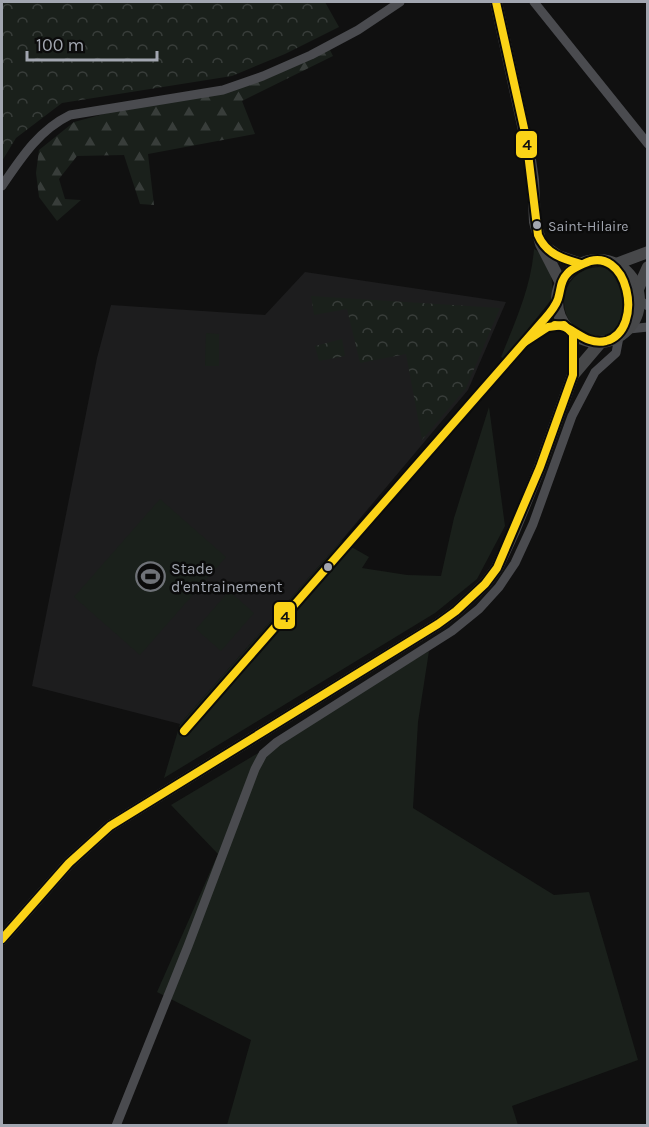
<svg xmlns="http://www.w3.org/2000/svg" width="649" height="1127" font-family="Karla,sans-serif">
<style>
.built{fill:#1d1d1e}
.green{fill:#1a201b}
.forest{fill:url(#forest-firs)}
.park{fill:url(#park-crowns)}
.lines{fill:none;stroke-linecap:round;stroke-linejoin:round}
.minor{stroke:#4a4b4f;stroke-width:9}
.major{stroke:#47484a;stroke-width:12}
.bus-1-casing{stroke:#0b0b0b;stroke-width:12}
.bus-1{stroke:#fbd317;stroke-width:8}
.bus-dot{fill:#a2a6b0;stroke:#0b0b0b;stroke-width:2}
.labels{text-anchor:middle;stroke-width:5;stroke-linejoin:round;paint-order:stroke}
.bus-label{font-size:14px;fill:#a2a6b0;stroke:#0b0b0b;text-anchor:start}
.poi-label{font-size:16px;fill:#a2a6b0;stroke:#0b0b0b;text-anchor:start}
.line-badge{stroke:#0b0b0b;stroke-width:2}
.pale-badge-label{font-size:16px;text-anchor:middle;font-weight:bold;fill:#111}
</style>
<defs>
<pattern id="forest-firs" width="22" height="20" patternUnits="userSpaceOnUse" patternTransform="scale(1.5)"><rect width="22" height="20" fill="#1a201b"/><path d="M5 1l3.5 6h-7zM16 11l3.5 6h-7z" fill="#383d3a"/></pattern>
<pattern id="park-crowns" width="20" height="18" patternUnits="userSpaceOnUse" patternTransform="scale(1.5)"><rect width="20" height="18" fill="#1a201b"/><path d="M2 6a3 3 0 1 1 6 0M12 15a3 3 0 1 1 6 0" fill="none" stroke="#383d3a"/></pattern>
</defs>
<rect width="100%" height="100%" fill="#101010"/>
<!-- built -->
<path class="built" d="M305,272l201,30 -38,88 -127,151 -161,183 -148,-38 65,-328 14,-53 154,10z"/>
<!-- green -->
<g class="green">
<path d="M534,249c16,8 21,35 17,51l-47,59 -3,-2c14,-35 30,-69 33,-108z"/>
<circle cx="599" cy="302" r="35"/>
<path d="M206,333l13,1v32h-14z"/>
<path d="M489,407l16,119 -28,53 -42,34 -271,165 16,-54 161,-183 28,16 -7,11 45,7 34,1 13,-58z"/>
<path d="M160,499l66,58 -86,98 -66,-58z"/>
<path d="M229,591l25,22 -33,38 -25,-22z"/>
<path d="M429,651l-11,71 -5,86 141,87 35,-3 49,168 -126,46 6,19h-291l24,-85 -94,-48 61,-138 -47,-49z"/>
</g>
<!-- forest -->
<path class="forest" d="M328,46l5,10 -91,45 13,33 -107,20 6,51 -14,-1 -16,-49 -47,1 -18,23 6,20 16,1 -24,21 -18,-24 -3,-24 3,-23 35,-28 75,-20 74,-12z"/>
<!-- park -->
<g class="park">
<path d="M2,2h323l14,25 -54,27 -53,22 -170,27 -46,35 -14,23z"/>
<path d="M311,296l189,12 -34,80 -44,52 -16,-86 -46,9 -13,-54 -33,6z"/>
<path d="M342,339l3,17 -26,5 -4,-15z"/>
</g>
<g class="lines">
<!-- minor -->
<g class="minor">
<path d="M534,2l114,142"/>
<path d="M2,186c19,-28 37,-56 68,-71l153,-25 40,-14 48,-21 47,-25 42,-28"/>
<path d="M639,300l9,6"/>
<path d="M629,329l19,-2"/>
<path d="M537,333l13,-7 14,-1"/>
<path d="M184,731l341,-389 32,-40"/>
<path d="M116,1126l72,-180 67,-177 8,-15 14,-12 175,-111 27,-22 20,-22 16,-24 18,-39 39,-108 23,-44 21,-19 3,-16"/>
</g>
<!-- major -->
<g class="major">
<path d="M496,2l33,151 4,27 2,42 6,22 20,39"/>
<path d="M545,247l13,9 23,8"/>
<circle cx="598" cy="301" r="41"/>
<path d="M616,264l32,-12"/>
<path d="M638,289l10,-22"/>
<path d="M573,375l28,-33"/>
<path d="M2,939l67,-76 41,-37 328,-202 18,-13 29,-27 12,-16 17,-37 26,-64 33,-92v-41"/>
</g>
<defs>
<g id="bus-1">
<path d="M496,2l30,135 12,98c8,19 25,24 43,29"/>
<path d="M184,731l358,-409c6,-7 13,-14 16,-23 3,-9 2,-18 9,-25 4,-5 10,-7 16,-10 45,-23 63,66 23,77 -22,5 -33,-16 -51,-16"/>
<path d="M2,939l67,-76 41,-37 328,-202 18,-13 29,-27 12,-16 43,-101 33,-92v-41l-9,-9 -16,2 -23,15"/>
</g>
</defs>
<!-- bus-1 casing -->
<use href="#bus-1" class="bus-1-casing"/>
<!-- bus-1 -->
<use href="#bus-1" class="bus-1"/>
</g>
<!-- icons -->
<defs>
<symbol id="stadium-ring" viewBox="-11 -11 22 22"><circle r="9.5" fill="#0b0b0b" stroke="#6f7278" stroke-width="1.5"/><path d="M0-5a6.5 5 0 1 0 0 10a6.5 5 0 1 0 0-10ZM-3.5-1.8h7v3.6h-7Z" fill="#6f7278"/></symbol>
</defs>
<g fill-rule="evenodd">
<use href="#stadium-ring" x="134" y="560" width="33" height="33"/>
</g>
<!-- markers -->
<g class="bus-dot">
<circle cx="537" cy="225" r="5"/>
<circle cx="328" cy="567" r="5"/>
</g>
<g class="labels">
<!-- bus labels -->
<g class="bus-label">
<text x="548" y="231">Saint-Hilaire</text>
</g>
<!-- poi labels -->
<g class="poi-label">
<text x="171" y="574">Stade<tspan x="171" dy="18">d'entrainement</tspan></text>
</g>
</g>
<g class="line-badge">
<rect x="515" y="130" width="23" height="29" rx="6" fill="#fbd317"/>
<rect x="273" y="601" width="23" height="29" rx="6" fill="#fbd317"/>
</g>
<g class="pale-badge-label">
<text x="527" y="150">4</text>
<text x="285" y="622">4</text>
</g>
<!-- border -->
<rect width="649" height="1127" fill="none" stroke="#a2a6b0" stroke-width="6"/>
<!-- scale -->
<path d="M27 51v9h130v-9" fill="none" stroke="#a2a6b0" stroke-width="3"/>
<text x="36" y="51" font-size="18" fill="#a2a6b0" stroke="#0b0b0b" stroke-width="4.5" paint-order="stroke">100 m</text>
</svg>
